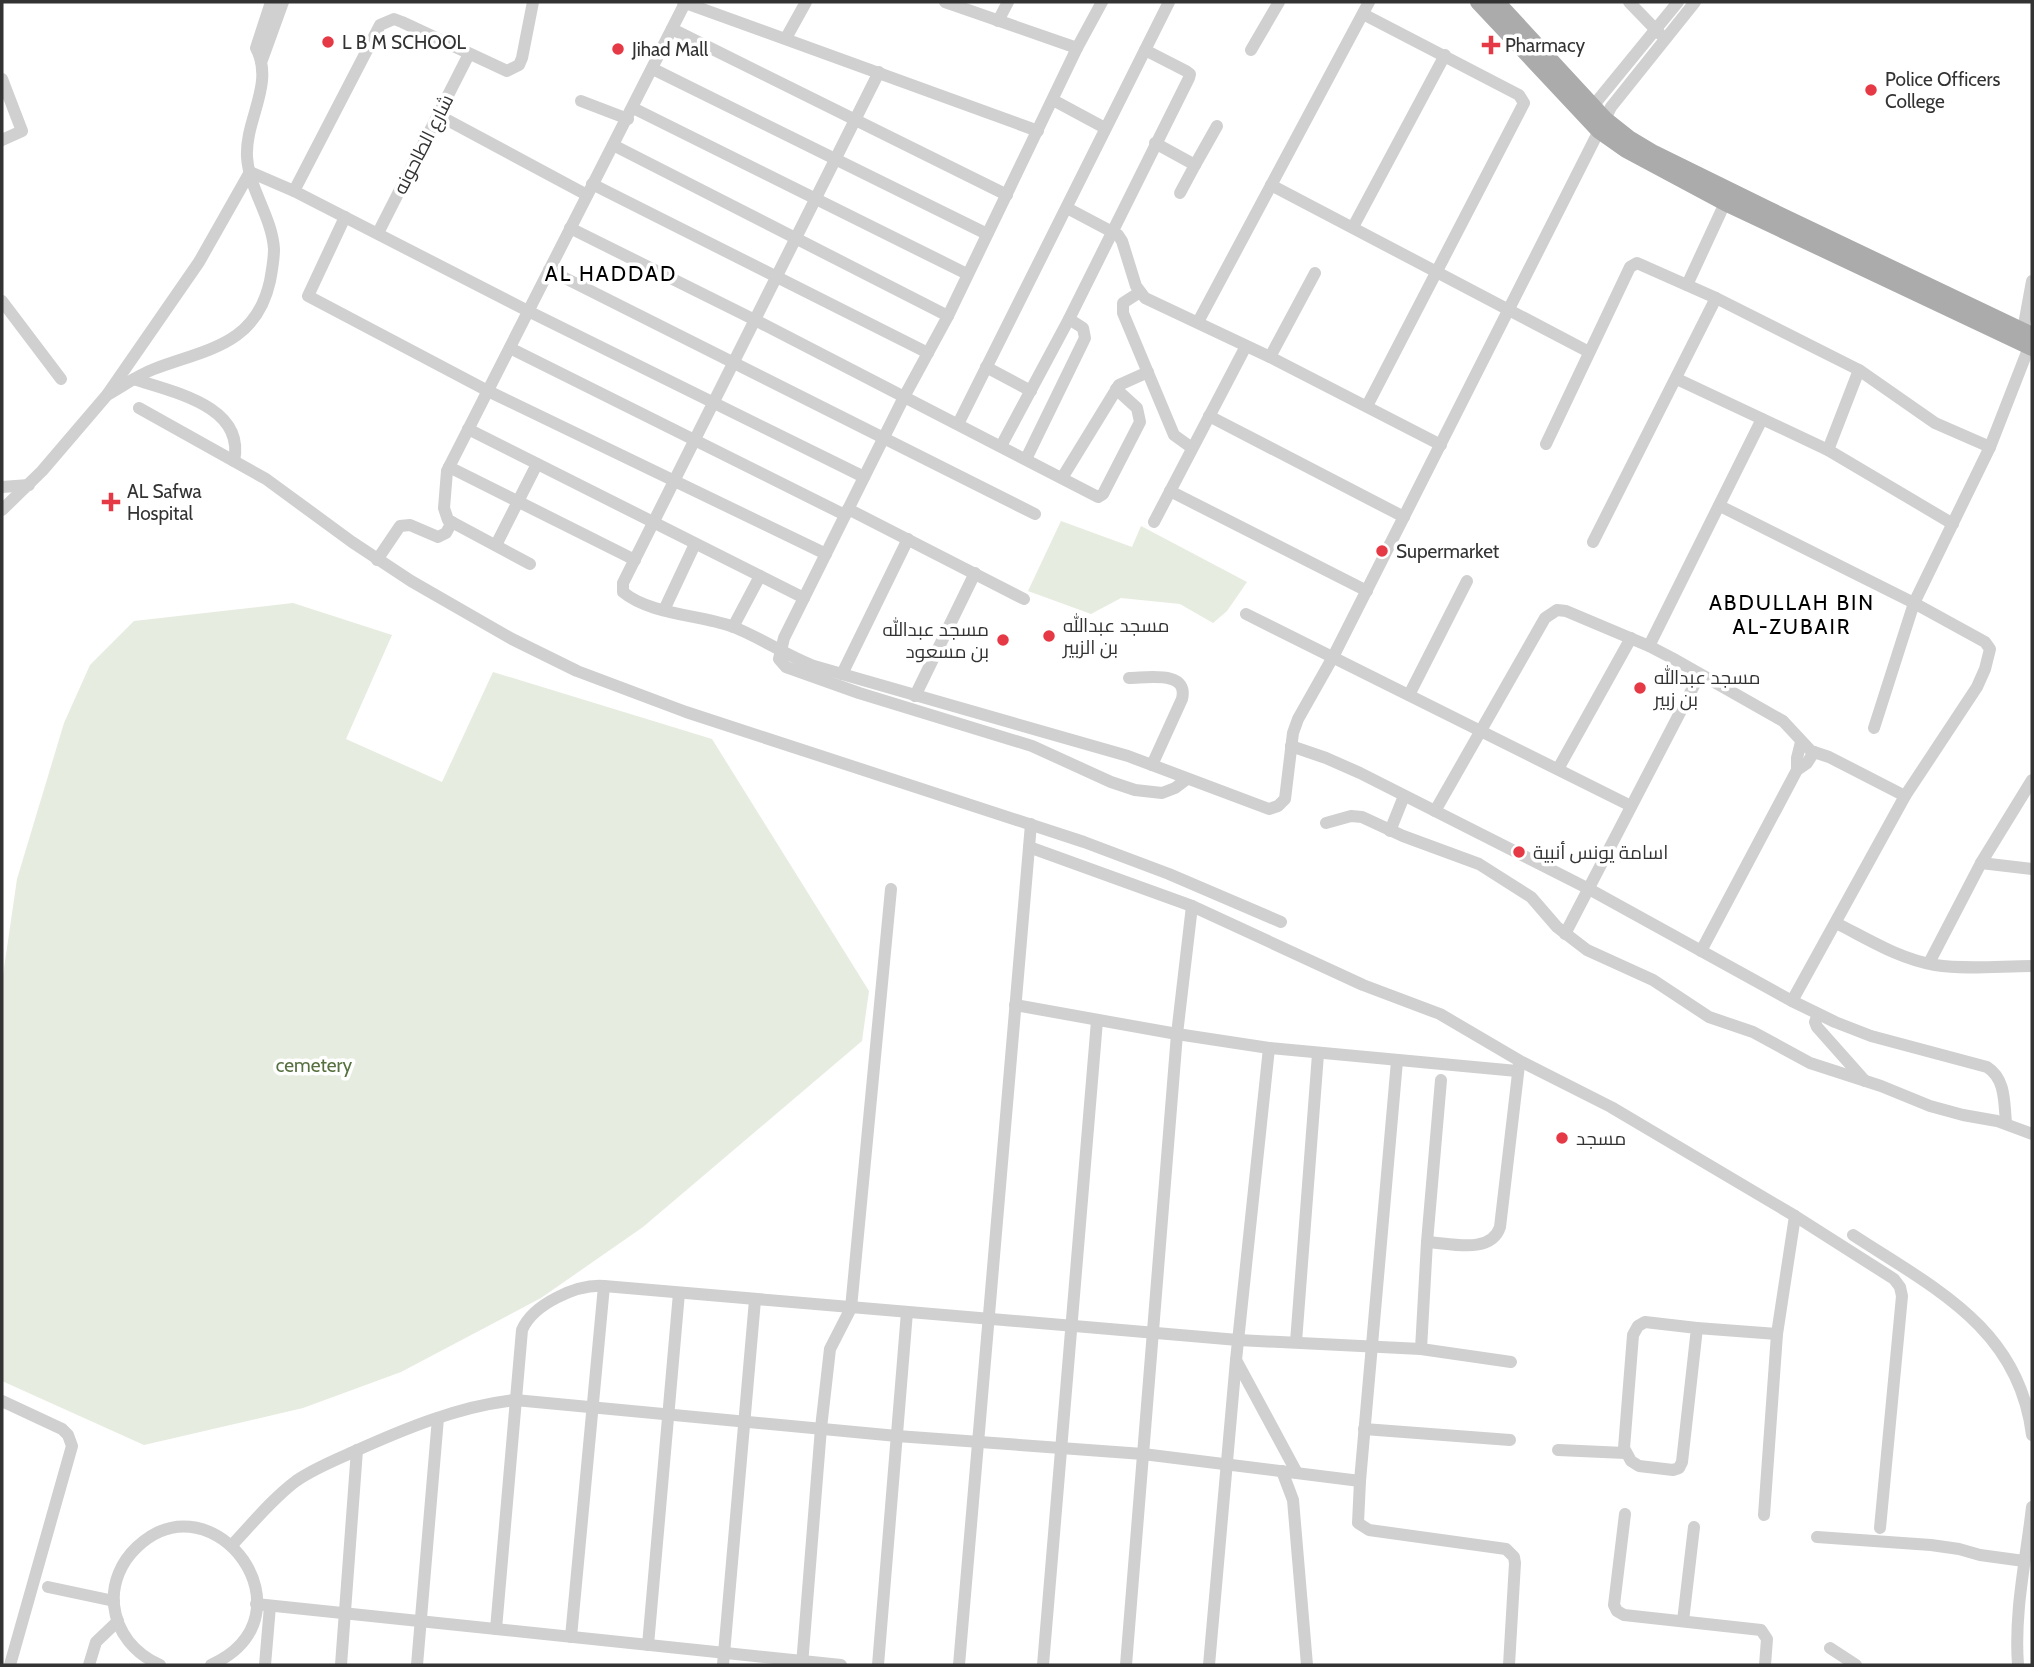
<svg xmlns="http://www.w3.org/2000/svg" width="2034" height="1667" font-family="Cabin,Cairo,sans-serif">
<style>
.green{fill:#e6ecdf}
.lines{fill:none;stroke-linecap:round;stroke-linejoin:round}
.minor{stroke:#d0d0d0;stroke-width:12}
.major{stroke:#ababab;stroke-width:16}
.poi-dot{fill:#e63946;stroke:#fff;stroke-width:2.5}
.labels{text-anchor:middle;stroke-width:7;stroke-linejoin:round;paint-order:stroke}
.poi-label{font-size:19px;fill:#333;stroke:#fff;text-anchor:start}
.street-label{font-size:19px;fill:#333;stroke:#fff}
.park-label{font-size:19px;fill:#56703f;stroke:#fff}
.neighbourhood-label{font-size:21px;letter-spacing:2px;fill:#000;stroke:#fff}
</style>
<rect width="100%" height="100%" fill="#fff"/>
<!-- green -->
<g class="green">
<path d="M1061,521l71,26 9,-21 106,56 -20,29 -14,12 -33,-19 -59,-6 -30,16 -63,-23z"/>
<path d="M293,603l99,32 -46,104 96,43 51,-110 219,67 157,252 -7,50 -219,186 -102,71 -140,74 -98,36 -159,37 -142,-64v-399l15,-103 47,-156 26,-58 44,-44z"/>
</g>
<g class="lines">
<!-- minor -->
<g class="minor">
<path d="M683,2l355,129"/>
<path d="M945,2l132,46"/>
<path d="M1102,2l-25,46 -129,268 -44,81 -120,241 -5,21 7,8 73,26 173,53 79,36 24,8 27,3 13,-5 12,-9"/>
<path d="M1629,2l31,32"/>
<path d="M1363,14l156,81 5,8 -157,303"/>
<path d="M998,21l10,-19"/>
<path d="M672,29l335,166"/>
<path d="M786,38l20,-36"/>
<path d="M1251,50l28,-48"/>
<path d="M262,60l21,-58"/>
<path d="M653,69l334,165"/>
<path d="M879,72l-256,511v9c26,22 76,23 108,34 29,11 54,29 83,40l314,90 141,53 9,-3 7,-7 8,-66 5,-14 35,-62 278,-550 84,-105"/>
<path d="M2,79l20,52 -20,9"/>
<path d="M1053,100l52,28"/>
<path d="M581,101l47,18"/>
<path d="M1593,106l85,-104"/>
<path d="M633,108l334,166"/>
<path d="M438,115l149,80"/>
<path d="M1155,143l40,22 -15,28"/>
<path d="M613,145l335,171"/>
<path d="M1195,165l22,-39"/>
<path d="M250,172l44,19 234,120 336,166"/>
<path d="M592,184l336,169"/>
<path d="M1271,185l318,167"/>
<path d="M294,191l86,-166 14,-6 8,3 105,49 12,-6 3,-7 11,-56"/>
<path d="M1067,208l51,27 4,6 14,45 9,12 125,59 171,88"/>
<path d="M345,217l-37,79 180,95 338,163"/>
<path d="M1353,227l92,-172"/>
<path d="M570,228l185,92 343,177 5,-3 37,-72 -3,-14 -21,-19"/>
<path d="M378,233l91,-179"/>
<path d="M549,270l486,244"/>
<path d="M1687,285l38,-82"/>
<path d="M1140,292l-17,11v10l51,122 18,13"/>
<path d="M2,301l59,78"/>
<path d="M1198,322l171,-320"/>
<path d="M2023,330l9,-49"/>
<path d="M510,348l335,167"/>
<path d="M1270,357l45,-84"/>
<path d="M986,367l45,24"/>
<path d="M134,379c39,13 112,27 100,82"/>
<path d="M1677,379l151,71 125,74"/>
<path d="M107,395c16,-9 31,-20 47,-26 53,-20 102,-24 116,-88 2,-11 4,-21 4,-32 -2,-32 -25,-60 -27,-92 -2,-38 28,-73 9,-109l15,-46"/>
<path d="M139,408l127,71 86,63 59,39 101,58 65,32 109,41 398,130 85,32 112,48"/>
<path d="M1209,416l195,101"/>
<path d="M958,424l211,-422"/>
<path d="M468,429l336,169"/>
<path d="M1546,444l84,-177 7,-4 79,35 143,72 76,53 55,24"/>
<path d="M1001,446l68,-127 120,-241 1,-4 -4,-3 -41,-21"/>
<path d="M1828,450l31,-80"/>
<path d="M1026,459l59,-121 -2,-10 -14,-9"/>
<path d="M449,467l186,93"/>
<path d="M1062,478l57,-93 29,-13"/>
<path d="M2,487l27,-2"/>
<path d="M1170,491l197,100"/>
<path d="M1720,506l194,97 71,39 5,7 -5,20 -8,18 -72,109 -113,205"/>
<path d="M848,509l176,90"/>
<path d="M2,510l40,-39 65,-76 92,-133 51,-90"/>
<path d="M1154,522l92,-176"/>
<path d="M1593,542l123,-244"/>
<path d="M496,545l41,-81"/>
<path d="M377,560l23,-34 10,-1 28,12 8,-4 6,-11"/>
<path d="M530,564l-82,-44 -4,-12 3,-37 238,-468"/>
<path d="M664,610l31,-66"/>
<path d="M1246,614l385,192"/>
<path d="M733,627l27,-51"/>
<path d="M1649,646l113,-227"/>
<path d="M842,674l66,-135"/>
<path d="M1129,678c18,0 60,-8 53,21l-30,66"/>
<path d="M1409,695l58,-114"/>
<path d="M915,696l60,-123"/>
<path d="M1874,728l40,-125 76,-156 39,-100"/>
<path d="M1291,746l35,12 34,15 229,116 203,112 43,21 36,14 116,31c19,12 17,36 19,56"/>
<path d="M1558,769l73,-131"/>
<path d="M1797,770v-12l4,-16"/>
<path d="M1435,811l110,-193 12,-8 9,1 83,35 23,12 111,63 28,30 18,6 76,39"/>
<path d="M1326,823l25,-7 11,1 41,19 76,28 52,33 26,30 30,23 66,30 56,37 44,15 57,31 71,23 49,20 33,9 34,6 35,13"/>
<path d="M1390,831l14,-35"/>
<path d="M1029,847l163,59 171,79 77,29 80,47 91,46 184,109 99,63 6,8 2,9 -22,232"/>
<path d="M1981,863l51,6"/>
<path d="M1836,923c32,16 63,36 99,42 31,5 66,1 97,1"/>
<path d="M1565,934l135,-260"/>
<path d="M1701,951l96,-181 10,-7 7,-11"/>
<path d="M1929,963l52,-100 51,-83"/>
<path d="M1015,1005l162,29 92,14 248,23"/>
<path d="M1818,1014l-3,8 2,5 48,54"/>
<path d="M1397,1061l-37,420 -2,42 11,7 137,19 8,8 1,6 -6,102"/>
<path d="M1853,1235c81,53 166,93 179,200"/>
<path d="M1427,1242c23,1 64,13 73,-15l19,-162"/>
<path d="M1645,1322l52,6 -15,134 -3,6 -6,2 -34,-4 -8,-5 -7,-13 9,-113 5,-9z"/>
<path d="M1697,1328l80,6"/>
<path d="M1296,1342l22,-288"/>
<path d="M1421,1349l6,-107 14,-162"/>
<path d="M1236,1360l61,113"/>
<path d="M2,1401l60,28 6,6 4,11 -62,219"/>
<path d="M1364,1429l146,11"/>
<path d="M1558,1450l67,3"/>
<path d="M1282,1471l11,29 14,165"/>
<path d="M1625,1514l-11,91 3,6 7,4 137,15 6,9 -2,26"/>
<path d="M1764,1515l13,-181 18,-118"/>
<path d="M1817,1537l114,8 28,4 21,6 44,6"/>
<path d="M232,1545c20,-21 40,-46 64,-64 17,-12 37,-20 57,-29 51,-23 106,-46 162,-52l382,36 246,18 217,27"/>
<path d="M48,1587l66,14"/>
<path d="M256,1604l585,61"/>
<path d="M1683,1621l11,-94"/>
<path d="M496,1629l26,-299c11,-26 55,-46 82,-44l634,54 183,9 90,13"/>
<path d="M571,1637l33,-351"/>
<path d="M648,1645l31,-352"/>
<path d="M1830,1648l26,17"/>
<path d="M89,1665l7,-23 22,-21"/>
<path d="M160,1665c-25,-11 -43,-32 -46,-60 -2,-22 7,-43 23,-58 77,-73 182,69 74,118"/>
<path d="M265,1665l5,-59"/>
<path d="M341,1665l16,-215"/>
<path d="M417,1665l21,-247"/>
<path d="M723,1665l32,-365"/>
<path d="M802,1665l19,-237 9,-79 21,-41 40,-419"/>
<path d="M878,1665l29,-353"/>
<path d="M959,1665l72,-841"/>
<path d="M1043,1665l54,-644"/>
<path d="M1126,1665l51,-631 15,-128"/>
<path d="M1209,1665l27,-305 33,-312"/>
<path d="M2018,1665c-4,-54 8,-105 14,-158"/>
</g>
<!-- major -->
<g class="major">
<path d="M1478,2l121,129 27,19 99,53 307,145"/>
<path d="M1497,2l108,117 24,19 25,15 114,56 264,126"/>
</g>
</g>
<!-- markers -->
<g class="poi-dot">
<circle cx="328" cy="42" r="7"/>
<path d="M1487.5 34.5h7v7h7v7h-7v7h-7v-7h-7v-7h7z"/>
<circle cx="618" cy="49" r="7"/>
<circle cx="1871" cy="90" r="7"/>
<path d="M107.5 491.5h7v7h7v7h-7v7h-7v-7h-7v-7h7z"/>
<circle cx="1382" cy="551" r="7"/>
<circle cx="1049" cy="636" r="7"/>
<circle cx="1003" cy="640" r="7"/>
<circle cx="1640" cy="688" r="7"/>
<circle cx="1519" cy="852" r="7"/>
<circle cx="1562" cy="1138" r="7"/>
</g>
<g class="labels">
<!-- poi labels -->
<g class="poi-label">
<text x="342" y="49">L B M SCHOOL</text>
<text x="1505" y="52">Pharmacy</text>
<text x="632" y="56">Jihad Mall</text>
<text x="1885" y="86">Police Officers<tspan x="1885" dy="22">College</tspan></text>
<text x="127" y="498">AL Safwa<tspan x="127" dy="22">Hospital</tspan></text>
<text x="1396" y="558">Supermarket</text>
<text x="1063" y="632">مسجد عبدالله<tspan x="1063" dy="22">بن الزبير</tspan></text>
<text x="989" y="636" text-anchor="end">مسجد عبدالله<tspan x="989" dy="22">بن مسعود</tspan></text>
<text x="1654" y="684">مسجد عبدالله<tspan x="1654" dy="22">بن زبير</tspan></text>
<text x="1533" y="859">اسامة يونس أنبية</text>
<text x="1576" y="1145">مسجد</text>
</g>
<!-- street labels -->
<g class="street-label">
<text transform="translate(423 144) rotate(-63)" y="7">شارع الطاحونه</text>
</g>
<!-- park labels -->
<g class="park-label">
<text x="314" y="1072">cemetery</text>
</g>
<!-- neighbourhood labels -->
<g class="neighbourhood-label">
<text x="611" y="281">AL HADDAD</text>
<text x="1792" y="610">ABDULLAH BIN<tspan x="1792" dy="24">AL-ZUBAIR</tspan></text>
</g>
</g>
<!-- border -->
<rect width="2034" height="1667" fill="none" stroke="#333333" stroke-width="7"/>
</svg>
